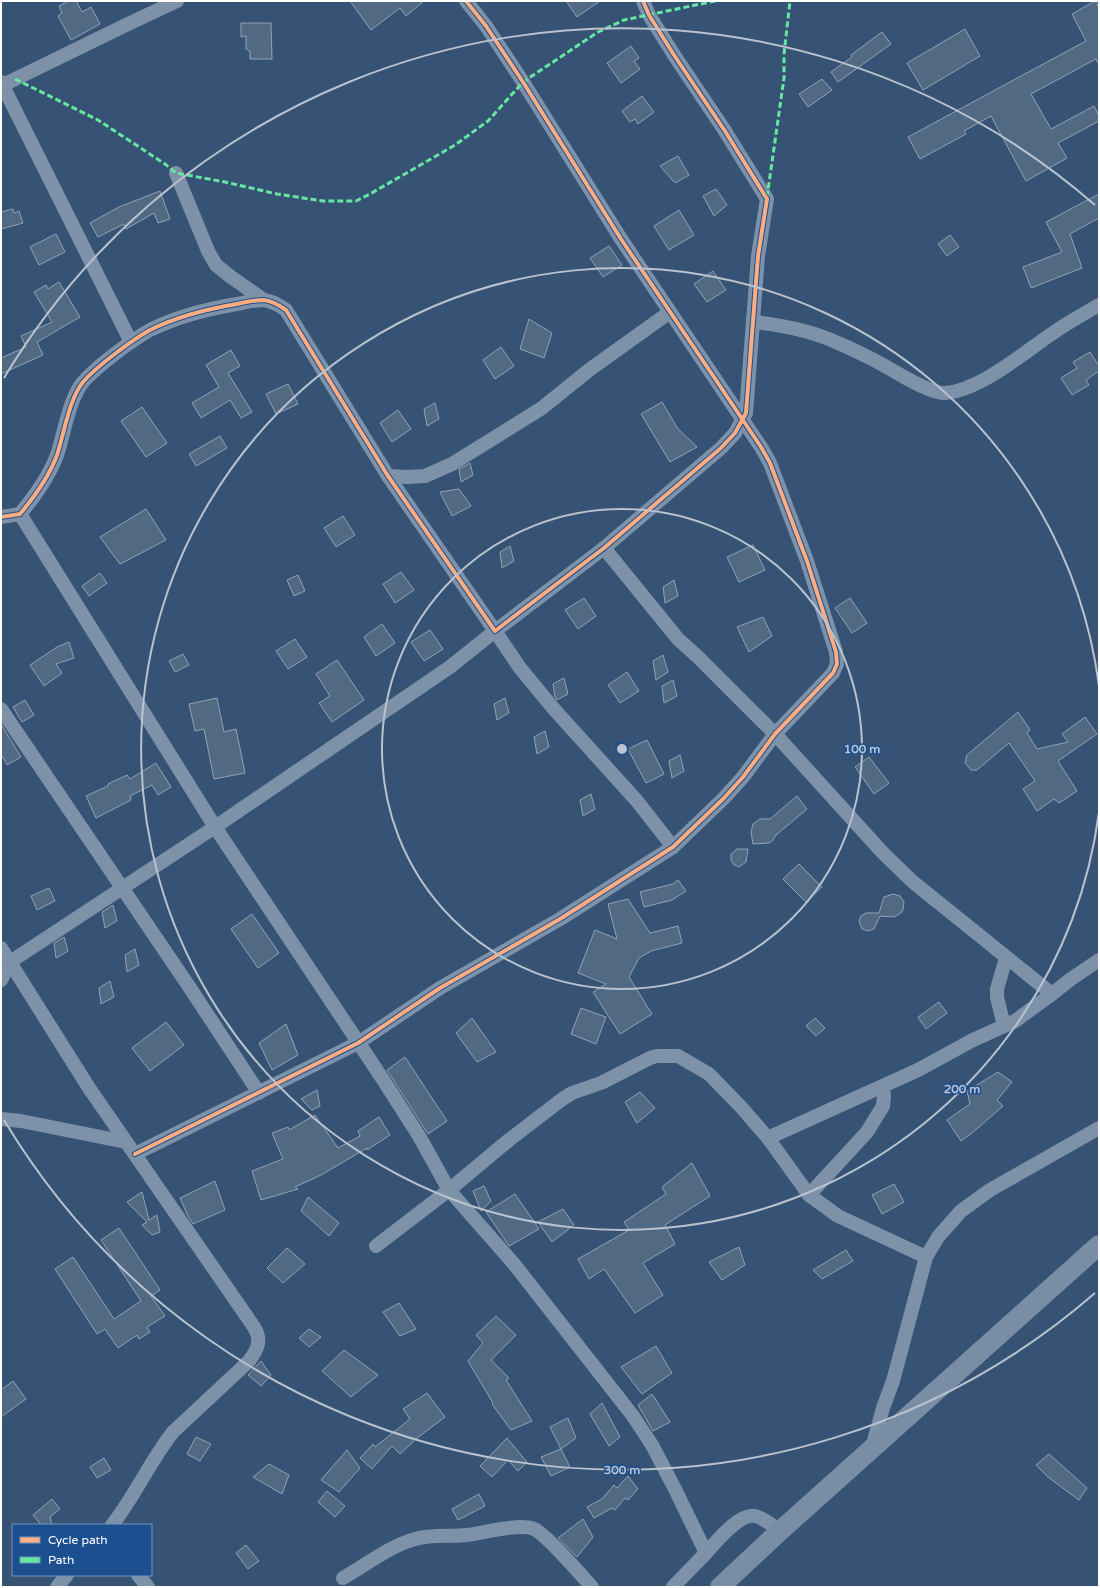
<svg xmlns="http://www.w3.org/2000/svg" width="1100" height="1588" font-family="'Varela Round',sans-serif">
<style>
.building{fill:#526984;stroke:#92a2b6}
.lines{fill:none;stroke-linecap:round;stroke-linejoin:round}
.minor{stroke:#7d92a8;stroke-width:14}
.secondary{stroke:#798da4;stroke-width:20}
.quiet{stroke:#66e7a1;stroke-width:3;stroke-dasharray:6 3;stroke-linecap:butt}
.cycleway-casing{stroke:#1b4f8f;stroke-width:6}
.cycleway{stroke:#ffac80;stroke-width:4}
.ring{fill:none;stroke:#b9c2ce;stroke-width:2}
.centre{fill:#b9c2ce;stroke:#1b4f8f;stroke-width:2}
.ring-label{font-size:12px;text-anchor:middle;font-weight:bold;fill:#b9c2ce;stroke:#1b4f8f;stroke-width:3;stroke-linejoin:round;paint-order:stroke}
</style>
<rect width="100%" height="100%" fill="#365274"/>
<!-- building -->
<g class="building">
<path d="M68,1h8l6,11 9,-5 9,17 -29,16 -13,-24 4,-3 -3,-7z"/>
<path d="M350,1h74l-18,15 -6,-8 -29,22z"/>
<path d="M566,1h34l-23,16z"/>
<path d="M1095,1l4,7v57l-3,-6 -65,35 20,35 43,-23 5,10v5l-41,22 9,15 -41,23 -35,-65 -27,15 2,3 -46,25 -12,-22 178,-96 -14,-27z"/>
<path d="M241,23h30l1,36h-22v-8l-4,-2v-13l-5,1z"/>
<path d="M965,29l15,27 -57,34 -16,-27z"/>
<path d="M882,32l9,12 -53,38 -7,-10 21,-15 -1,-2z"/>
<path d="M631,46l8,12 -5,3 6,8 -19,14 -14,-20z"/>
<path d="M822,79l10,11 -24,17 -9,-13z"/>
<path d="M642,96l12,16 -16,12 -3,-5 -5,3 -8,-11z"/>
<path d="M678,156l11,19 -14,8 -15,-17z"/>
<path d="M716,189l11,16 -13,11 -11,-20z"/>
<path d="M160,191l10,28 -12,4 -4,-10 -28,16 -2,-5 -26,13 -8,-14 29,-16z"/>
<path d="M1099,194v24l-29,16 12,34 -51,20 -8,-21 39,-15 -16,-30z"/>
<path d="M13,209l1,4 5,-2 4,12 -22,6v-17z"/>
<path d="M679,210l15,25 -25,15 -15,-24z"/>
<path d="M56,234l9,18 -26,13 -9,-18z"/>
<path d="M950,235l9,12 -12,9 -9,-12z"/>
<path d="M609,246l13,19 -19,12 -13,-19z"/>
<path d="M713,271l13,19 -19,12 -13,-18z"/>
<path d="M59,282l21,35 -43,25 6,13 -42,19v-16l25,-11 -5,-11 31,-14 -18,-30 12,-7 2,4z"/>
<path d="M529,319l23,14 -8,25 -24,-9z"/>
<path d="M501,347l13,19 -19,13 -12,-19z"/>
<path d="M231,350l9,16 -12,7 24,39 -11,6 -11,-18 -29,18 -9,-15 27,-16 -13,-22z"/>
<path d="M1090,352l9,14v5l-13,9 3,5 -17,10 -11,-17 16,-10 -4,-6z"/>
<path d="M288,384l10,20 -22,10 -10,-20z"/>
<path d="M662,402l16,27 19,18 -27,15 -29,-48z"/>
<path d="M435,403l4,16 -12,7 -3,-17z"/>
<path d="M142,407l25,36 -21,14 -25,-36z"/>
<path d="M398,410l13,19 -19,13 -12,-19z"/>
<path d="M220,436l7,12 -31,18 -7,-12z"/>
<path d="M470,463l3,12 -12,7 -2,-13z"/>
<path d="M459,489l12,17 -19,10 -12,-24z"/>
<path d="M146,509l20,31 -46,24 -20,-27z"/>
<path d="M343,516l12,19 -19,12 -12,-19z"/>
<path d="M753,545l12,25 -26,12 -12,-25z"/>
<path d="M510,546l4,15 -12,7 -2,-16z"/>
<path d="M401,572l13,18 -19,13 -12,-19z"/>
<path d="M100,573l7,10 -18,13 -7,-10z"/>
<path d="M298,575l7,16 -11,5 -7,-16z"/>
<path d="M674,580l4,16 -13,7 -2,-16z"/>
<path d="M584,598l12,18 -18,13 -13,-19z"/>
<path d="M850,598l17,25 -15,10 -17,-25z"/>
<path d="M763,617l9,19 -23,16 -12,-25z"/>
<path d="M382,624l13,19 -19,13 -12,-19z"/>
<path d="M430,630l13,19 -19,12 -13,-19z"/>
<path d="M295,639l12,18 -19,12 -12,-18z"/>
<path d="M69,642l5,16 -18,6 6,9 -18,13 -14,-21 27,-18z"/>
<path d="M183,654l6,11 -14,7 -6,-11z"/>
<path d="M663,655l5,17 -12,8 -3,-19z"/>
<path d="M337,660l27,40 -32,22 -13,-19 11,-7 -14,-22z"/>
<path d="M627,672l12,19 -19,12 -12,-18z"/>
<path d="M564,678l4,16 -11,6 -2,-3 -2,-13z"/>
<path d="M673,680l4,16 -13,7 -2,-17z"/>
<path d="M217,698l7,34 12,-3 9,44 -31,6 -10,-50 -9,2 -6,-27z"/>
<path d="M505,698l4,15 -12,7 -3,-16z"/>
<path d="M25,700l9,15 -12,7 -9,-15z"/>
<path d="M1018,712l12,18 -3,3 10,16 31,-7 -6,-8 23,-17 12,17 -39,27 19,30 -18,12 -5,-4 -17,12 -14,-22 12,-8 -26,-38 -32,27h-6l-6,-7 2,-8z"/>
<path d="M1,724l20,33 -14,8 -6,-11z"/>
<path d="M545,731l4,16 -12,7 -3,-17z"/>
<path d="M647,740l17,34 -18,9 -18,-34z"/>
<path d="M680,755l4,16 -12,7 -3,-17z"/>
<path d="M869,757l20,26 -15,11 -19,-27z"/>
<path d="M156,763l15,24 -13,8 -6,-10 -22,11 1,4 -35,18 -10,-22 22,-10v-2l19,-9 3,4z"/>
<path d="M591,794l4,15 -12,7 -3,-16z"/>
<path d="M797,796l10,13 -31,26 -4,6 -3,2 -16,1 -2,-12 2,-8 7,-5h10z"/>
<path d="M737,849h11l-2,13 -7,5 -5,-2 -3,-5v-6z"/>
<path d="M799,864l23,23 -16,15 -23,-23z"/>
<path d="M678,880l8,11 -14,9 -28,7 -4,-15 33,-8z"/>
<path d="M49,888l6,13 -18,9 -6,-14z"/>
<path d="M893,894l7,2 4,6 -1,8 -2,3 -7,4 -14,-1 -6,13 -6,2 -6,-2 -3,-8 2,-5 5,-3h13l5,-16z"/>
<path d="M628,899l22,34 28,-7 4,17 -31,8 -12,7 -10,19 23,37 -32,20 -27,-42 13,-8 -28,-11 17,-43 22,9 -9,-35z"/>
<path d="M113,905l4,16 -12,7 -3,-16z"/>
<path d="M252,914l27,39 -21,15 -27,-39z"/>
<path d="M64,937l4,14 -12,7 -2,-15z"/>
<path d="M135,949l4,16 -12,7 -2,-17z"/>
<path d="M110,981l4,16 -13,7 -2,-16z"/>
<path d="M939,1002l8,11 -21,16 -8,-12z"/>
<path d="M581,1008l25,9 -10,27 -25,-10z"/>
<path d="M472,1018l24,34 -19,10 -21,-29z"/>
<path d="M815,1018l10,10 -9,8 -10,-10z"/>
<path d="M166,1022l18,23 -34,26 -18,-23z"/>
<path d="M286,1024l12,31 -26,15 -13,-27z"/>
<path d="M405,1057l42,64 -19,13 -41,-64z"/>
<path d="M998,1072l14,10 -15,18 6,6 -31,27 -11,8 -14,-21 23,-16 -3,-13z"/>
<path d="M317,1090l3,16 -8,4 -11,-11z"/>
<path d="M640,1092l15,16 -18,15 -12,-21z"/>
<path d="M315,1115l23,33 22,-12 -2,-5 21,-14 11,18 -23,15v-2l-46,27 -26,12 3,2 -37,11 -9,-29 31,-12 -11,-26 16,-6 1,3z"/>
<path d="M692,1163l18,33 -45,29 10,19 -32,19 20,32 -28,18 -31,-44 -15,10 -11,-20 51,-29 -5,-8 42,-28 -4,-7z"/>
<path d="M215,1181l10,29 -32,14 -5,-8 -8,-18z"/>
<path d="M894,1184l10,18 -22,12 -10,-19z"/>
<path d="M484,1186l7,15 -10,10 -8,-20z"/>
<path d="M142,1192l7,28 8,-5 3,17 -8,3 -10,-10 5,-3 -20,-20z"/>
<path d="M515,1194l24,35 -30,17 -23,-34z"/>
<path d="M308,1197l31,26 -10,13 -28,-25z"/>
<path d="M563,1209l11,16 -22,17 -14,-20z"/>
<path d="M119,1228l41,62 -9,6 14,20 -18,11 3,5 -11,7 -2,-4 -19,13 -13,-19 -8,5 -42,-65 18,-12 41,62 27,-18 -40,-61z"/>
<path d="M739,1247l6,18 -23,15 -13,-18z"/>
<path d="M287,1248l18,16 -22,19 -16,-15z"/>
<path d="M846,1250l7,11 -31,18 -9,-9z"/>
<path d="M399,1303l17,26 -16,7 -17,-24z"/>
<path d="M496,1316l20,19 -25,25 18,18 -3,2 26,41 -21,9 -19,-26 1,-1 -25,-42 15,-18 -7,-8z"/>
<path d="M309,1329l12,8 -12,10 -10,-9z"/>
<path d="M656,1346l16,27 -30,21 -21,-27z"/>
<path d="M344,1350l34,25 -27,22 -29,-26z"/>
<path d="M261,1361l10,14 -10,11 -13,-11z"/>
<path d="M13,1381l13,18 -25,18v-27z"/>
<path d="M427,1393l18,24 -32,24v1l-13,12 -8,-8 -20,23 -12,-11 13,-14 2,3 35,-28 -7,-10z"/>
<path d="M652,1394l18,28 -17,9 -15,-26z"/>
<path d="M602,1403l18,34 -11,9 -19,-32z"/>
<path d="M568,1418l8,20 -15,11 -11,-22z"/>
<path d="M196,1437l15,7 -11,17 -13,-7z"/>
<path d="M507,1438l20,24 -9,9 -10,-11 -16,17 -12,-11z"/>
<path d="M561,1449l9,18 -19,9 -10,-19z"/>
<path d="M347,1450l13,18 -21,24 -18,-12z"/>
<path d="M1049,1454l38,34 -8,12 -31,-23 -12,-12z"/>
<path d="M104,1458l7,12 -14,8 -7,-11z"/>
<path d="M269,1464l20,11 -7,19 -29,-17z"/>
<path d="M628,1476l10,13 -10,11 -3,-2 -10,12 -3,-2 -18,10 -7,-11 15,-8 12,-14 3,3z"/>
<path d="M327,1491l18,15 -10,11 -17,-15z"/>
<path d="M479,1494l6,12 -27,14 -6,-11z"/>
<path d="M52,1499l8,10 -10,8 2,8h-11l-8,-10z"/>
<path d="M583,1519l10,18 -16,20 -19,-19z"/>
<path d="M246,1545l13,16 -11,8 -12,-16z"/>
</g>
<g class="lines">
<!-- minor -->
<g class="minor">
<path d="M1,82l130,260"/>
<path d="M1,86l127,-62 49,-23"/>
<path d="M176,173l32,78 8,14 15,12 33,23"/>
<path d="M753,322c29,3 59,9 85,21 12,5 24,11 36,17 16,8 54,34 71,33 36,-3 78,-40 108,-60 14,-10 30,-19 46,-28"/>
<path d="M388,476l19,1 18,-1 27,-12 90,-56 47,-38 81,-58"/>
<path d="M20,514l195,313 169,254 35,55 30,54 60,-50 52,-40 11,-7 29,-10 49,-25 7,-2h21l31,18 32,33 27,31 41,57 29,21 88,41"/>
<path d="M1,517l19,-3c15,-18 29,-37 37,-59 7,-21 12,-56 26,-73 14,-16 49,-42 67,-52 28,-14 57,-21 87,-26 9,-2 18,-4 27,-4 8,1 15,5 22,10l102,166 107,155 109,-83 117,-100 14,-15 11,-20 12,-157 9,-57 -42,-68 -51,-76 -25,-40 -6,-14"/>
<path d="M604,548l74,91 20,18 77,77 108,119 30,29 139,112 19,-15 28,-19"/>
<path d="M1,709l187,276 71,108"/>
<path d="M1,948l88,140 165,239c8,13 4,22 -5,34l-76,71c-23,29 -38,64 -61,93"/>
<path d="M1,980l9,-18 205,-135 235,-160 45,-36 25,37 33,40 84,93 36,46"/>
<path d="M1004,1026l-7,-29v-8l9,-31"/>
<path d="M1,1119l20,2 105,21"/>
<path d="M768,1138l150,-68 55,-30 42,-19 37,-27"/>
<path d="M135,1154l223,-111 82,-55 120,-69 113,-72 51,-49 19,-21 32,-43 58,-61 4,-9 -1,-12 -29,-91 -37,-98 -9,-16 -140,-208 -98,-157 -37,-56 -20,-25"/>
<path d="M809,1195l58,-63 16,-26 1,-10 -1,-9"/>
<path d="M376,1246l73,-56 65,74 119,152 19,29 23,44 31,64c10,-11 33,-40 49,-37 9,2 18,10 25,15"/>
<path d="M872,1448l11,-40 10,-27 33,-124 12,-20 23,-26 29,-21 109,-62"/>
<path d="M138,1575l10,12"/>
<path d="M343,1578c21,-12 49,-33 72,-39 17,-5 35,-2 52,-4 17,-2 51,-12 67,-6 12,5 47,46 58,58"/>
<path d="M57,1587l10,-12"/>
<path d="M673,1587l33,-34"/>
</g>
<!-- secondary -->
<path class="secondary" d="M720,1587l60,-56 319,-286"/>
<!-- quiet -->
<g class="quiet">
<path d="M15,79l83,41 67,44 11,9 49,9 52,12 46,7h33l14,-7 85,-49 33,-24 35,-39 75,-50 26,-12 91,-19"/>
<path d="M767,197l17,-119v-24l6,-53"/>
</g>
<defs>
<g id="cycleway">
<path d="M1,517l19,-3c15,-18 29,-37 37,-59 7,-21 12,-56 26,-73 14,-16 49,-42 67,-52 28,-14 57,-21 87,-26 9,-2 18,-4 27,-4 8,1 15,5 22,10l102,166 107,155 109,-83 117,-100 14,-15 11,-20 12,-157 9,-57 -42,-68 -51,-76 -25,-40 -6,-14"/>
<path d="M135,1154l223,-111 82,-55 120,-69 113,-72 51,-49 19,-21 32,-43 58,-61 4,-9 -1,-12 -29,-91 -37,-98 -9,-16 -140,-208 -98,-157 -37,-56 -20,-25"/>
</g>
</defs>
<!-- cycleway casing -->
<use href="#cycleway" class="cycleway-casing"/>
<!-- cycleway -->
<use href="#cycleway" class="cycleway"/>
</g>
<!-- distance rings -->
<g class="ring">
<circle cx="622" cy="749" r="240"/>
<path d="M1099 812A481 481 0 1 1 1099 686"/>
<path d="M1095 1293A721 721 0 0 1 4 1120M4 378A721 721 0 0 1 1095 205"/>
</g>
<circle cx="622" cy="749" r="6" class="centre"/>
<g class="ring-label">
<text x="862" y="753">100 m</text>
<text x="962" y="1093">200 m</text>
<text x="622" y="1474">300 m</text>
</g>
<!-- border -->
<rect width="1100" height="1588" fill="none" stroke="#ffffff" stroke-width="4"/>
<!-- legend -->
<rect x="12" y="1524" width="140" height="52" fill="#1b4f8f" stroke="#7695bc"/>
<rect x="20" y="1537" width="20" height="6" fill="#ffac80" stroke="#7695bc"/>
<text x="48" y="1544" font-size="12" fill="#ffffff">Cycle path</text>
<rect x="20" y="1557" width="20" height="6" fill="#66e7a1" stroke="#7695bc"/>
<text x="48" y="1564" font-size="12" fill="#ffffff">Path</text>
</svg>
